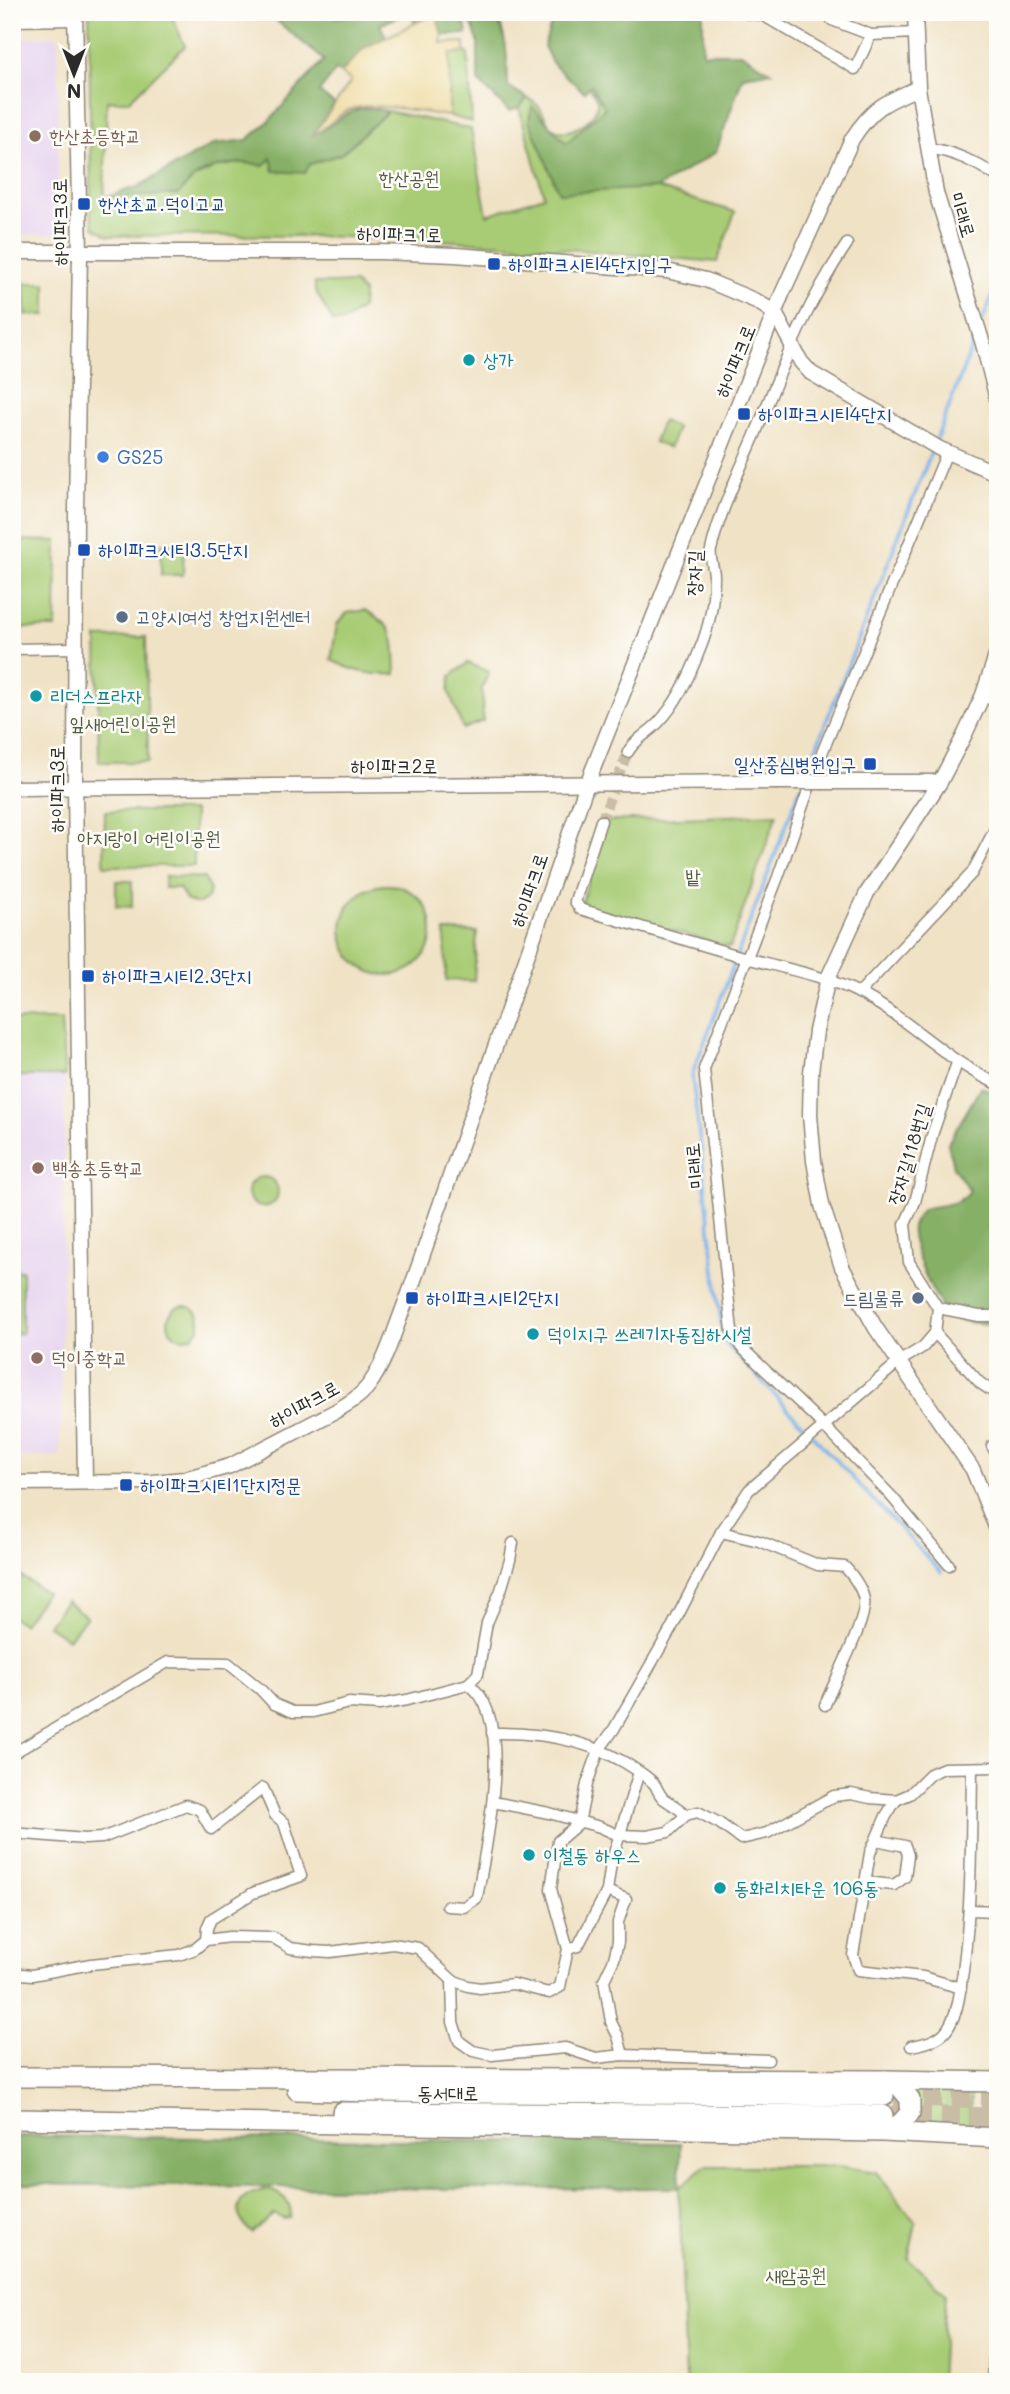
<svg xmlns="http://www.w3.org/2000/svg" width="1010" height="2394" font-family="Mali,'Poor Story',sans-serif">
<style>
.built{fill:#e6d2f0}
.green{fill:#a8cc75;stroke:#6a7c50;stroke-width:2}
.forest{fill:#86b066;stroke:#586e48;stroke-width:2}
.sand{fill:#eeda9e;stroke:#8c8264;stroke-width:2}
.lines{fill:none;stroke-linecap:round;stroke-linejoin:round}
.stream{stroke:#7ab2ea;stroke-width:3.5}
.street-tunnel{stroke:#c9bda6;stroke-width:10;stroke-dasharray:10 5;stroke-linecap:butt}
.highway-tunnel{stroke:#c9bda6;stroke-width:19;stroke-dasharray:19 10;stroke-linecap:butt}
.street-casing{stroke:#8e8678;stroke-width:13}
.secondary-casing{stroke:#8e8678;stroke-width:17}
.highway-casing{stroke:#8e8678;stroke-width:22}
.street{stroke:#fff;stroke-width:10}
.secondary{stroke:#fff;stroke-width:14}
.highway{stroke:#fff;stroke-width:19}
.secondary-bridge-casing{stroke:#8e8678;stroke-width:17;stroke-linecap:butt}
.secondary-bridge{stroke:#fff;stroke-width:14}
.education-dot{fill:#8d6e63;stroke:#fdfcf7;stroke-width:2.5}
.transit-dot{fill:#1a4fb4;stroke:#fdfcf7;stroke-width:2.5}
.culture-dot{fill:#0f9aa8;stroke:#fdfcf7;stroke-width:2.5}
.shop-dot{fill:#3f7fe0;stroke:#fdfcf7;stroke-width:2.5}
.service-dot{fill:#5c6f8a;stroke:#fdfcf7;stroke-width:2.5}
.labels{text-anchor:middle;stroke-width:5;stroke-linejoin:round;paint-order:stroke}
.education-label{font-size:19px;fill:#785e54;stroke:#fdfcf7;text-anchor:start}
.park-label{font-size:19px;fill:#505b41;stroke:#fdfcf7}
.transit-label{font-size:19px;fill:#164399;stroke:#fdfcf7;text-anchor:start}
.street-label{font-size:19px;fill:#2b2b2b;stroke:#fdfcf7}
.culture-label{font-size:19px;fill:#0d838f;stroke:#fdfcf7;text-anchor:start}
.shop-label{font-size:19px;fill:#366cbe;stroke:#fdfcf7;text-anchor:start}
.service-label{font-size:19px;fill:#4e5e75;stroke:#fdfcf7;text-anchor:start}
</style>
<rect width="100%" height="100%" fill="#fdfcf7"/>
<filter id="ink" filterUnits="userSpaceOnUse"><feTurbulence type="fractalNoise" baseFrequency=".0143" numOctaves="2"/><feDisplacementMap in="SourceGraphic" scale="14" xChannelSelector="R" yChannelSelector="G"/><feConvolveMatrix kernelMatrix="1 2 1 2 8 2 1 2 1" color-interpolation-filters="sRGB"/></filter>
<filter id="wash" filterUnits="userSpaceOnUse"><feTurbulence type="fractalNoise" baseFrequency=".00686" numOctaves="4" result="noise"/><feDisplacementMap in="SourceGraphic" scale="28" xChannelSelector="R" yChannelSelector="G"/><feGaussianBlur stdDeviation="1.57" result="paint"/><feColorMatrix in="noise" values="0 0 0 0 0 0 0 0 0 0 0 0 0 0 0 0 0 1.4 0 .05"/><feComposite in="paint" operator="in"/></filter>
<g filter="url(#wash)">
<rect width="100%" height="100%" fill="#f0e2c5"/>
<!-- built -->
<g class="built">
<path d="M58,36v198l-46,1v-197z"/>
<path d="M12,1076h53l-5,380 -48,1z"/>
</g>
<!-- green -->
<g class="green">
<path d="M89,12h81l15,34 -56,55h-22l-3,97 74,-4 16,-16 22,-11 55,-9 39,6 31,-10 47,-43 83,18 16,86 57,-19 -25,-88 8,-10c22,11 14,24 30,32 14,7 43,-13 40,-29 -1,-5 -5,-10 -9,-14l28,-31 37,-6 -86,140 90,-2 78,24 -18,50c-82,-7 -165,-15 -248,-20 -120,-7 -240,-7 -360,-6l-15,-9 -3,-13z"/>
<path d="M450,53h18l4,69 -23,-6z"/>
<path d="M25,283h21v32h-20z"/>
<path d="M315,283h39l9,9 -1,16 -19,14h-10l-18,-32z"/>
<path d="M662,421l15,7 -8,20 -15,-6z"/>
<path d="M12,540l45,1 -1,87h-44z"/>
<path d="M161,543h23l-1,32h-22z"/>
<path d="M365,610c33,18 29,29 31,64 -25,2 -43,-3 -65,-14l6,-36 10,-11z"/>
<path d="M146,637l2,125h-49l-2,-124z"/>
<path d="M468,663l21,9 -7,16 1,33 -20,8 -14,-38 2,-15z"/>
<path d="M105,811h89v55h-90z"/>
<path d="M777,814l-47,133 -149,-42 26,-84z"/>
<path d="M165,876l39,2 6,12 -3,9 -9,5 -11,-3 -8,-13h-15z"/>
<path d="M116,881h16v26l-16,-1z"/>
<circle cx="387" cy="930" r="45"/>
<path d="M445,931l32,1 -3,49 -28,-1z"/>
<path d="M12,1020h49l4,56h-53z"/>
<circle cx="263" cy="1192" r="15"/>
<path d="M22,1270v63h-10v-62z"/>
<circle cx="184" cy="1322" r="16"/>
<path d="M16,1573l30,20 -23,31 -11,-7v-40z"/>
<path d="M66,1601l21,16 -19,22 -20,-14z"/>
<path d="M909,2084l62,1 -1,40 -55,-1 3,-10z"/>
<path d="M705,2166h133l38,6 40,51 -8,36 37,34 -5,89h-254l-7,-194z"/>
<path d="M269,2189c14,7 24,12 21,29l-6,1 -10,-5 -22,19c-26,-24 -12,-39 17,-44z"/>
</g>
<!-- forest -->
<g class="forest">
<path d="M266,12h58l14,6 18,-6h51l-27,13 6,12 -22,11 -23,25 -5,-3 -17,22 15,12 -20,30c17,-5 31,-24 51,-26 7,0 16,2 23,3l-47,43 -31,10 -5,9 -31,-2 -3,-13 -8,8c-20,-7 -51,-1 -69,12 -6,4 -10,11 -15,16l-76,4 34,-11 77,-43 33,-4 21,-18 56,-62z"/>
<path d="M410,12h53l4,22 -25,1 -6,-22 -21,10z"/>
<path d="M467,12h27c14,23 13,48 14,74l19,12 -8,10 -10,3 -31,-30v-40z"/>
<path d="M555,12h148v41h38l30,19 -28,4 -27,76 -59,36 -98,5 -30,-72 3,-15 34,37 39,-35 -14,-23 -7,7 -26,-23 -7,-8 -7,-15z"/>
<path d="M981,1087l17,7v229c-17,1 -33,1 -48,-8 -13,-8 -41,-71 -38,-88 1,-6 7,-13 11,-18 18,-5 34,-2 47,-18l-17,-24 -5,-24z"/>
<path d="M12,2136l669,7 -2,45 -237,1 -430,-5z"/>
</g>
<!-- sand -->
<path class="sand" d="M436,13l6,22 -1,8 24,-1v11l-15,1 -1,62c-25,-3 -78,-16 -100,-6 -14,6 -22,19 -36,25l38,-54 -10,-8 23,-25z"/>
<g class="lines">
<!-- stream -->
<g class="stream">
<path d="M982,322l16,-40"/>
<path d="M935,443l41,-107"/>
<path d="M804,779l128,-329"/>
<path d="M801,786l-109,289 31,265 218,232"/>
</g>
</g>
</g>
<g filter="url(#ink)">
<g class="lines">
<!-- street-tunnel -->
<path class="street-tunnel" d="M601,821l27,-69"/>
<!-- highway-tunnel -->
<g class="highway-tunnel">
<path d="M894,2097l104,2"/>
<path d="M883,2115l115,2"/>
</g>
<defs>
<g id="street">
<path d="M827,12l5,8 39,15 45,-2"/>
<path d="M745,13l17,2 93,54 16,-34"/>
<path d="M12,21l63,-1"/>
<path d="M928,148c27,4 47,14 70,29"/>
<path d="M947,452l-130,313 -39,112 -74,192 28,262 9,16 83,79 68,71 57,68"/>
<path d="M12,649l64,-1"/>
<path d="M983,695l15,8"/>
<path d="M628,752c7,-13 21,-19 31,-30 18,-19 32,-49 41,-73 10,-24 14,-48 14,-73 0,-9 -5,-18 -3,-26 9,-39 28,-78 44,-115 28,-69 49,-128 92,-191"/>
<path d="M601,821l-26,80 5,8c54,16 109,32 163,48 38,11 76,17 112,34 52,25 90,70 143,93"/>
<path d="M859,993l113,-120 26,-50"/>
<path d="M938,1308l41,8h19"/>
<path d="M935,1333l45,50 18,12"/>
<path d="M992,1446l6,11"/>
<path d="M721,1532l38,9 59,24 27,2c8,9 17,21 19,33 4,19 -31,83 -39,105"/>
<path d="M492,1733c51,-1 104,8 146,38 6,4 13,9 17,14 3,5 4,10 9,14 7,5 15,9 22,16"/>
<path d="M12,1754l156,-92 60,1 32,26 14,15 19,8h20l36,-9 30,2 28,-5 61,-16 10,-10 9,-51 14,-33 9,-30 3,-17"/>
<path d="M896,1800l-10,16 -16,37 -17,102 5,15 65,7 38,11"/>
<path d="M493,1802l56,11 51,14 18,8 29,1 21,-4 18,-17 12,-3 21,11 22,16 26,-6 67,-37 17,-2 19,4 26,2 14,-6 20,-20 14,-6 54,-1"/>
<path d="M12,1833l73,6 17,-1 84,-33 14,5 11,19 52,-41 12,27 9,8 17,53 -48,17 -42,26 -4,9 -1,12"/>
<path d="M865,1882l29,3 11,-8 3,-22 -3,-9 -29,-6"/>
<path d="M607,1891l19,8 -8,23v20l-4,17 -10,21 7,42 7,14 5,19"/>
<path d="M447,1906l17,1 13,-9c8,-48 40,-183 -9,-214"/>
<path d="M969,1910l29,1"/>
<path d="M568,1949l10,-3 29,-55 4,-28 28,-91"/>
<path d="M12,1973l20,2 59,-11 88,-9 16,-6 11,-9 23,-3 45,1 16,10 23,3 17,1 63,-8 25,4 34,32 16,6 12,2 33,-4 36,9 11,-6 8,-38 -17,-60 7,-48 21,-18 8,-39 12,-34 15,-21 57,-100 50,-97 28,-42 151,-129 23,-14 12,-14 3,-25 -29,-46 -4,-38 10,-22 18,-70 24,-69"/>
<path d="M452,1980l1,42 6,19 14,10 19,4 73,-7 31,10 27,-3 145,5"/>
<path d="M911,2046c13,-2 30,-6 37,-18 11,-17 12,-38 15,-57 9,-67 8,-135 9,-203"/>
</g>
<g id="secondary">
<path d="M75,12l5,240 -4,260 -1,276 10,694"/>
<path d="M915,12l3,76 18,105 47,151 15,59"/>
<path d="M12,252h369l74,3 175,13 37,3 39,9 50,21 19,12 26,49 10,11 129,76 58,25"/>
<path d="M998,650l-15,45 -18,39 -25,48 -73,111 -39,85 -12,53 -5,41 -1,43 4,46 8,44 20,62 33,60 98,143 25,62"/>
<path d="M823,782h117"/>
<path d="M12,788l763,-6"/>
<path d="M12,1483l141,-1 31,-3 46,-13 104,-54c12,-7 26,-15 35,-27 19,-26 27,-61 40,-91l178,-510 195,-490 70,-155c20,-31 33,-37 66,-51"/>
<path d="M995,2382l3,-77"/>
</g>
<g id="highway">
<path d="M12,2077l872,3 114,2"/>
<path d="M297,2090l75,2 512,4"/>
<path d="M342,2112l541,3"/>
<path d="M12,2119l871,13 115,6"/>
<path d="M884,2131l16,-7 10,-11v-14l-10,-12 -15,-7"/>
</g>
</defs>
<!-- street casing -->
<use href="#street" class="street-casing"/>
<!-- secondary casing -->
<use href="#secondary" class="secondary-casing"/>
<!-- highway casing -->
<use href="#highway" class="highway-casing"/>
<!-- street -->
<use href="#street" class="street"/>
<!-- secondary -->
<use href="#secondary" class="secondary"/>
<!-- highway -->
<use href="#highway" class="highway"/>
<defs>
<path id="secondary-bridge" d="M775,782h48"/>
</defs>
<!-- secondary-bridge casing -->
<use href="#secondary-bridge" class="secondary-bridge-casing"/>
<!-- secondary-bridge -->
<use href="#secondary-bridge" class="secondary-bridge"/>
</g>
</g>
<!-- markers -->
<g class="education-dot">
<circle cx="35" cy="136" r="7"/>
<circle cx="38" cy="1168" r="7"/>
<circle cx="37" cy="1358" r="7"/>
</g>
<g class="transit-dot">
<rect x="77" y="197" width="14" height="14" rx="3.5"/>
<rect x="487" y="257" width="14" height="14" rx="3.5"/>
<rect x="737" y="407" width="14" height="14" rx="3.5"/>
<rect x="77" y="543" width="14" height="14" rx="3.5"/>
<rect x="863" y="757" width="14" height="14" rx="3.5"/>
<rect x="81" y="969" width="14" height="14" rx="3.5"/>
<rect x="405" y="1291" width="14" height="14" rx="3.5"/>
<rect x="119" y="1478" width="14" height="14" rx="3.5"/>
</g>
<g class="culture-dot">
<circle cx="469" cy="360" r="7"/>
<circle cx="36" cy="696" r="7"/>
<circle cx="533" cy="1334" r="7"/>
<circle cx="529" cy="1855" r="7"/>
<circle cx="720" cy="1888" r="7"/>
</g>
<circle class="shop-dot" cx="103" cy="457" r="7"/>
<g class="service-dot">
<circle cx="122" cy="617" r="7"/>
<circle cx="918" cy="1298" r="7"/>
</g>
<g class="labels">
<!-- education labels -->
<g class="education-label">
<text x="49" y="143">한산초등학교</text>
<text x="52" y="1175">백송초등학교</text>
<text x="51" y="1365">덕이중학교</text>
</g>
<!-- park labels -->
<g class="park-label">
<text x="409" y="185">한산공원</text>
<text x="123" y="730">잎새어린이공원</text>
<text x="149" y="845">아지랑이 어린이공원</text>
<text x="693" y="883">밭</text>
<text x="796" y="2282">새암공원</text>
</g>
<!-- transit labels -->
<g class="transit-label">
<text x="98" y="211">한산초교.덕이고교</text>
<text x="508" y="271">하이파크시티4단지입구</text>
<text x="758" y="421">하이파크시티4단지</text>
<text x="98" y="557">하이파크시티3.5단지</text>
<text x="856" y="771" text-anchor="end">일산중심병원입구</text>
<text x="102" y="983">하이파크시티2.3단지</text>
<text x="426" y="1305">하이파크시티2단지</text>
<text x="140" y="1492">하이파크시티1단지정문</text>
</g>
<!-- street labels -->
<g class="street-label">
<text transform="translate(963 215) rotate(73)" y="7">미래로</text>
<text transform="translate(60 222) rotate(-91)" y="7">하이파크3로</text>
<text transform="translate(399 234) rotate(1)" y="7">하이파크1로</text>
<text transform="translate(735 361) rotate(-68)" y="7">하이파크로</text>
<text transform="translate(694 573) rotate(-88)" y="7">장자길</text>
<text x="394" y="773">하이파크2로</text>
<text transform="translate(57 789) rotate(-90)" y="7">하이파크3로</text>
<text transform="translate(529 890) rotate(-71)" y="7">하이파크로</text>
<text transform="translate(909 1154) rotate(-73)" y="7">장자길118번길</text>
<text transform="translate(694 1166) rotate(-96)" y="7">미래로</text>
<text transform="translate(304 1404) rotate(-29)" y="7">하이파크로</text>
<text x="448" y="2100">동서대로</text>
</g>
<!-- culture labels -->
<g class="culture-label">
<text x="483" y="367">상가</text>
<text x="50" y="703">리더스프라자</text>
<text x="547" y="1341">덕이지구 쓰레기자동집하시설</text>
<text x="543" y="1862">이철동 하우스</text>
<text x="734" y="1895">동화리치타운 106동</text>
</g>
<!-- shop labels -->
<g class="shop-label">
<text x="117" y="464">GS25</text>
</g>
<!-- service labels -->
<g class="service-label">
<text x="136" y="624">고양시여성 창업지원센터</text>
<text x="904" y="1305" text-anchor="end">드림물류</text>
</g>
</g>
<!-- margin -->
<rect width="1010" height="2394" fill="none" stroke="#fdfcf7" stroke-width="42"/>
<!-- north arrow -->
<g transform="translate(74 74) rotate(180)" stroke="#fdfcf7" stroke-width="5" paint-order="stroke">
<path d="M0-5L12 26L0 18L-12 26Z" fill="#2b2b2b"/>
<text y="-10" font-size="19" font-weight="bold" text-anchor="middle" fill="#2b2b2b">N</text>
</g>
</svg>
